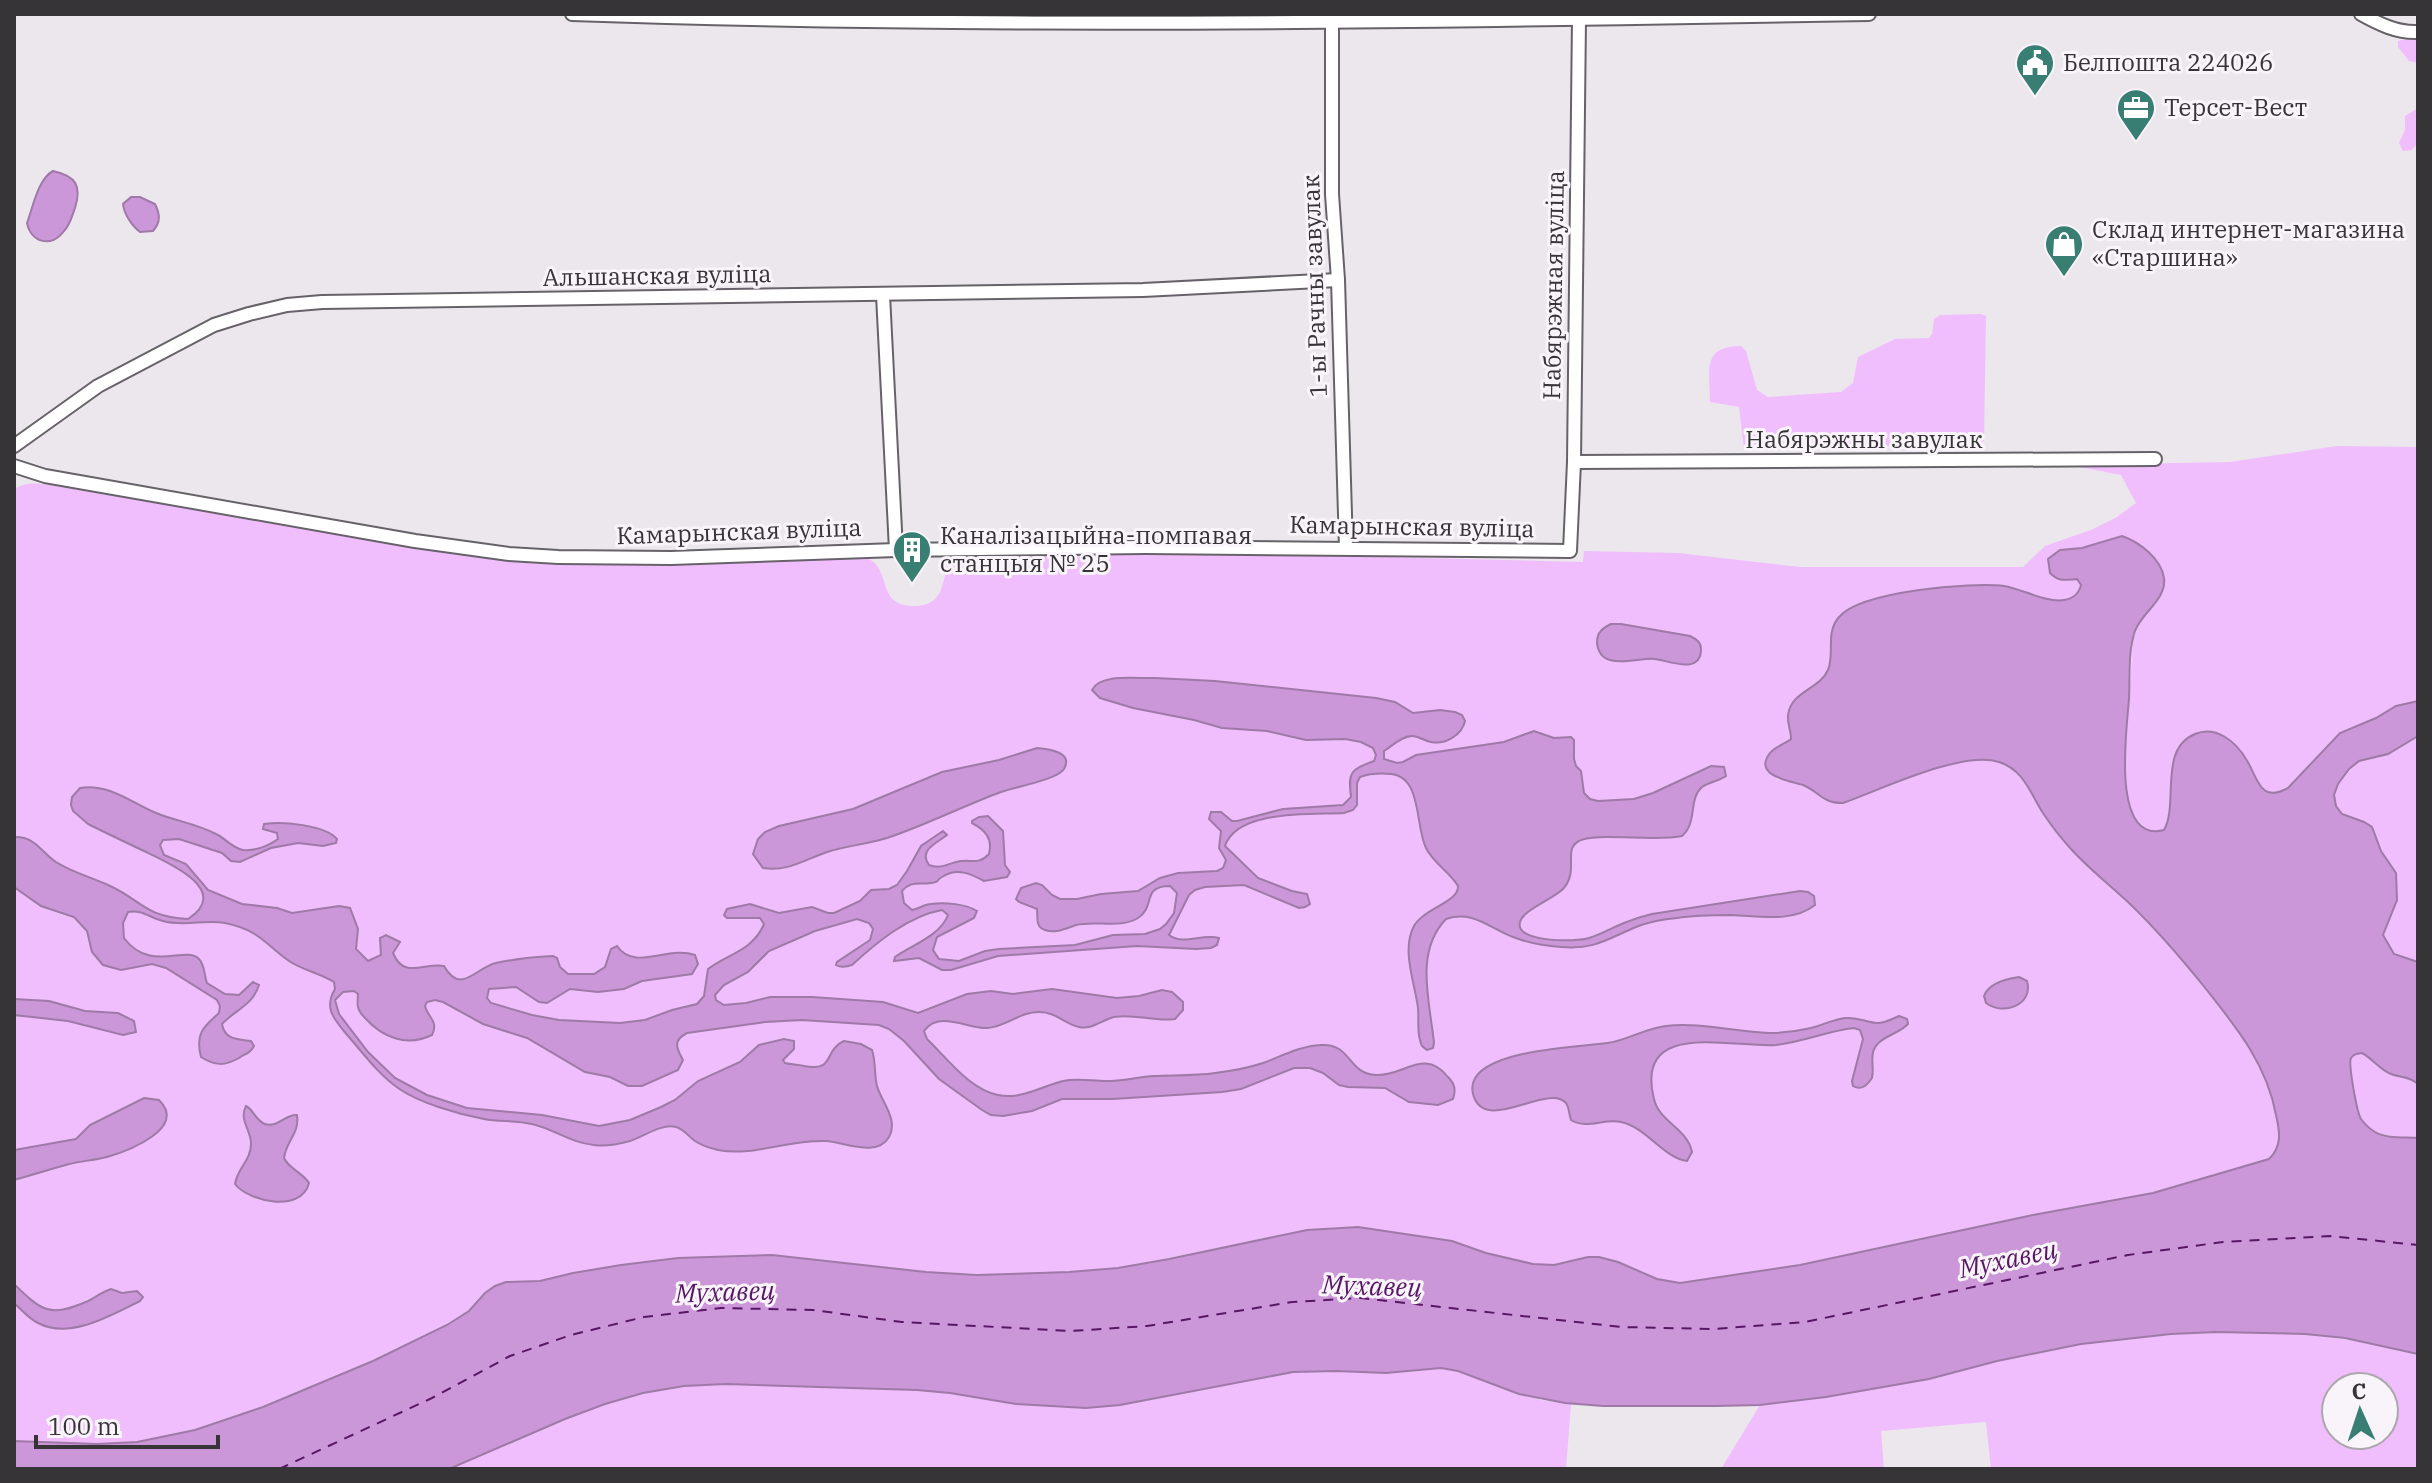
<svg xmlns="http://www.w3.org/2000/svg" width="2432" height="1483" font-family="'IBM Plex Serif',serif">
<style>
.green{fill:#f0befc;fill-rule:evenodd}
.water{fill:#cc97d8;stroke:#9f79a8;stroke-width:2}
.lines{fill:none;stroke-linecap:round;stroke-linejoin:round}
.ferry{stroke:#571765;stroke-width:2;stroke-dasharray:10 8;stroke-linecap:butt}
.minor-casing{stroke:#676269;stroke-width:16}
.minor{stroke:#fff;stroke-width:12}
.labels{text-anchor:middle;stroke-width:6;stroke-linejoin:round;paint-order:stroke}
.poi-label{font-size:24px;fill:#363437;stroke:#f9f3fa;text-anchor:start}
.street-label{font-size:24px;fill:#363437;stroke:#f9f3fa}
.water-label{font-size:26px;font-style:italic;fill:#571765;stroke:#f9f3fa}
</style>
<rect width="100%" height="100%" fill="#ece6ed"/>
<!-- green -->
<g class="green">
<path d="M2410,38h8v25l-9,-2 -11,-14v-6z"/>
<path d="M2418,108v35l-6,7 -9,1 -4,-8 6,-13v-14z"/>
<path d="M1981,314l5,2 -2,125 -14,4 -226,3 -5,-41 -29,-5c0,-31 -9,-56 31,-56l5,5 11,39 11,7 73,-5 12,-9 5,-26 37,-18 34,-1 3,-4 2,-15 6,-4z"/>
<path d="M2337,446l81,1v254l-22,5 -20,12 -36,15 -53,55c-28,16 -29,-11 -41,-29 -10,-17 -30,-34 -51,-25 -36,15 -16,69 -31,96 -23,5 -35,-18 -38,-39 -3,-20 0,-42 1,-62 2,-29 4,-58 6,-87 5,-23 23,-36 31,-57l-42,-49 -40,12 -22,2 -4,29h21l4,6c-9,31 -57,5 -77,1 -16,-2 -34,-1 -50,0 -30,3 -105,9 -120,38 -7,15 1,34 -7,48 -7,11 -24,19 -33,28l-3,39 -25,24 4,8 7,8 27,6 22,16 7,2c37,-12 129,-51 164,-42 7,2 15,6 21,12 11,10 17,28 25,41 16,24 37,43 58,63 39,36 74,74 108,115 31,39 59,77 68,127 4,21 3,36 -18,45l-106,29 -353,72 -120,18 -23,-4 -39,-17 -30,-5 -34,8 -21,-1 -47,-11 -34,-12 -111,-14 -34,3 -189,38 -99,7 -93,-3 -154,-17 -94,3 -105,15 -33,8 -34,1 -11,4 -10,7 -15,18 -23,14 -74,36 -110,46 -68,23 -58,12 -40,2 -83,-3v-138c9,8 18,19 30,23 32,11 68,-11 96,-25 -30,-24 -46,1 -77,8 -7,1 -13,3 -19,0 -12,-4 -21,-16 -30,-25v-795c12,-7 21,-6 36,-4l399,68 98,10 322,-4c23,12 7,47 45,47 32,0 27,-26 36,-47l13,-4 298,-1 322,8 1,-11 94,2 122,14h223l22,-21 46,-16 26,-13 19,-14 -15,-28 -51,-10 160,-3z"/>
<path d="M2418,736v226c-18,-2 -29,-10 -35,-27l3,-13 7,-9 3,-40 -32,-51 -22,-8 -6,-8 -2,-11 4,-11 11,-15 10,-8 29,-7z"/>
<path d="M2362,1053l18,15 32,11 6,5v54c-23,-1 -52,-1 -61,-28 -2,-6 -1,-12 -2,-19 -1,-11 -6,-21 -5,-32l6,-5z"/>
<path d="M2216,1332c70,0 134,4 202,22v115h-427l-5,-47 -105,9 3,38h-163l39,-64 134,-19 103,-25 84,-17 44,-6zM2336,1387h48v48h-48z"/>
<path d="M1441,1368l17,3 83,29 30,4 -5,65h-1117c62,-28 125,-58 192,-75 53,-13 109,-10 163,-8 38,1 76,2 115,4 56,4 111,19 168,17 69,-2 135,-26 203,-35 32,-4 64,1 97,1 18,0 36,-3 54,-5z"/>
</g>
<!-- water -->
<g class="water">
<path d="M53,171c23,5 29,15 22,37 -3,8 -5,17 -11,23 -12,17 -33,12 -37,-8 6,-16 11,-44 26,-52z"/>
<path d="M131,197h9l15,7c5,10 6,18 -2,27l-13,1c-8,-6 -16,-18 -17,-28z"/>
<path d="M2122,536c17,6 39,22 42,42 3,21 -22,34 -29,53 -7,20 -5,46 -6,68 -2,28 -19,145 35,131 15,-26 -6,-81 31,-96 21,-9 41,8 51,25 12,18 13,45 42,29l52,-55 36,-15 20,-12 22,-5v35l-30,18 -29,7 -10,8 -11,15 -4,11 2,11 6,8 22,8 8,5 9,24 15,22 1,27 -14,35 11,19 24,8v122c-9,-8 -16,-6 -27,-10 -11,-4 -18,-15 -29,-21 -5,1 -7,0 -11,5 -3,5 6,55 10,61 3,4 9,10 14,13 12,7 29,5 43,6v216l-73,-16 -40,-4 -89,-2 -45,2 -90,10 -84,17 -68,18 -103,18 -66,8 -44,1h-113l-38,-3 -46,-9 -61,-23 -17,-3 -55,5 -50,-2 -43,1 -173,33 -34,3 -70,-4 -66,-11 -33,-3 -191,-6 -42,2 -41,7 -38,11 -40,15 -116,50h-435v-28l83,3 40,-2 58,-12 68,-23 110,-46 74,-36 22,-14 16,-18 10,-7 11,-4 34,-1 33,-8 48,-8 57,-7 94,-3 154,17 51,3 92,-3 49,-4 51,-9 138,-29 51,-3 94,14 34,12 47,11 21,1 34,-8h11l19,5 39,17 23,4 120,-18 233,-50 120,-22 116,-34c13,-12 11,-27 7,-44 -9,-50 -39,-87 -70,-126 -24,-30 -49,-59 -77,-86 -19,-18 -40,-34 -58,-54 -9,-10 -18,-21 -26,-33 -14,-20 -20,-46 -46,-54 -37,-12 -119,28 -156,41 -22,0 -23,-11 -40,-18 -12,-4 -51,-9 -33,-32 6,-7 15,-9 21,-14 0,-9 -4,-16 -3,-24 3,-24 32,-26 40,-45 7,-17 -3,-37 11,-53 22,-26 132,-35 165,-31 18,3 43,17 60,14 9,-1 15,-7 17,-15l-4,-6c-12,1 -18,3 -27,-6l-2,-14 12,-9 22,-2z"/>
<path d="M1611,624h10l69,12c6,3 11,6 11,13 0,27 -34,11 -46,10 -18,-2 -56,14 -58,-17 0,-10 6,-14 14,-18z"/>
<path d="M1155,678l60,3 161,17 19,4 18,11 27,-3 15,2 7,3 3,6c-3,14 -20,24 -34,21 -7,-1 -12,-6 -19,-6 -10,0 -20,10 -28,15v8l13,4 6,-1 13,-7 88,-13 30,-11 20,7 17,-1 3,3v19l2,7 5,5 3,22 6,6 8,2 36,-2 19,-6 58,-27 13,1 2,9c-7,5 -17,6 -24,11 -14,12 -4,35 -20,49 -25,6 -89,-4 -103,5 -17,9 1,29 -16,48 -10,10 -40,21 -43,33 -6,21 57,20 69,16 10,-3 19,-8 28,-12 11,-5 23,-9 35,-12l148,-23 8,1 6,4 1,9c-23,18 -55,11 -83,10 -18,0 -37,0 -55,3 -14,1 -28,4 -41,9 -29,12 -42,23 -75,20 -16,-1 -33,-4 -48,-10 -24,-9 -40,-27 -67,-18 -32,33 -16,83 -12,124l-1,5 -6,2c-6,-5 -5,-3 -7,-10 -3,-10 -1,-21 -2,-32 -3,-25 -17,-58 -4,-82 10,-18 45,-24 44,-40 -9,-15 -24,-22 -32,-38 -11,-23 -4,-71 -35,-74 -11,-1 -20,-1 -31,3l-3,6v22l-4,5 -9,3c-32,2 -107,-4 -119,33l33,32 34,13 15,3 3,10 -5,3 -6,1 -55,-23 -39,2 -10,3 -6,5 -20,40c15,11 33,-2 50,3l-2,7 -6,3 -15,1 -59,-3 -139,10 -47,14h-9l-23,-12 -25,3 1,-4c17,-12 45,-21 53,-42l-6,-5c-34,6 -66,33 -90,55 -6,2 -11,3 -16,0l1,-3 33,-22 3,-11 -4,-6 -12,-4 -42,12 -46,20 -21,21 -24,13 -9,10 1,5 8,5 22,-2 24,-6h42l71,5 35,11 49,-19 24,-3 22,3 39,-5 65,9 22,-2 23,-6 10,2 11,10v8l-8,9c-21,3 -41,-6 -61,-2 -12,3 -22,13 -35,10 -14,-3 -23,-15 -40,-15 -20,0 -33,15 -52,16 -19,1 -48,-18 -63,3l3,8c20,19 43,51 71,56 23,5 44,-9 65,-14 15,-3 28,0 43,0 16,0 32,-4 48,-5 20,-1 41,0 61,-3 16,-2 33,-5 48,-10 19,-7 37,-17 58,-18 31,-2 26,29 55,30 27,2 48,-28 72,2 7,7 8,13 5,22l-15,6 -29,-3 -24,-14 -37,-1 -9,-2 -16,-12 -13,-5h-16l-53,21 -19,3 -109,7h-51l-30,12 -29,5 -12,-1 -9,-5 -43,-31 -35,-38 -15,-12 -10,-4 -77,-5 -37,2 -78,11c-14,7 -11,15 -4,27l-5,10 -36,16h-14l-18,-9 -25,-5 -58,-34 -44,-14 -40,-22 -8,-2 -8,2 -2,4c3,12 14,15 7,29 -25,12 -49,3 -67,-17 -3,-3 -6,-6 -7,-11 -1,-1 0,-11 0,-13l-4,-3 -11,1 -8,8 4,14 29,38 27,26 32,17 40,13 75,7 57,11 31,-6 31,-13 14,-7 23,-19 42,-19 19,-17 25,-6 10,2v8l-11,11 2,3c7,2 12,1 19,3 32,6 19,-16 40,-25l17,3 11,6c4,12 2,24 5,36 4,15 22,34 12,51 -12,21 -45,5 -63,4 -37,-2 -72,16 -108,9 -8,-2 -16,-4 -23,-9 -6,-4 -11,-12 -19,-14 -14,-4 -33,10 -46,14 -11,3 -24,6 -36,4 -23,-2 -40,-16 -62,-21 -16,-4 -33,-2 -48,-5 -26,-5 -65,-16 -86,-31 -20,-14 -34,-34 -50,-52 -13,-16 -25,-27 -13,-47l-1,-7c-14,-9 -32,-12 -45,-21 -25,-18 -30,-31 -64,-38 -20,-4 -41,4 -62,-2 -13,-3 -21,-12 -35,-9l-5,11 1,15c26,35 62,7 75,21 6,6 5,16 8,24l18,11 14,1 14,-13 6,3c-6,20 -24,25 -37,39 3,17 17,15 29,17l3,5c-4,8 -8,7 -15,12 -14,8 -24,8 -38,-1 -6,-23 2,-30 18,-44l1,-7 -3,-6 -51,-32 -14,-4 -31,6 -18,-5 -11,-13 -5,-21 -13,-14 -33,-11 -27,-19v-50c21,-1 26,14 42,25 15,10 35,15 52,23 34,15 36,32 80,34 45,-29 -21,-57 -44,-68 -19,-9 -38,-18 -56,-27l-15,-13 -2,-6 1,-8 8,-9c28,-5 52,15 76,25 20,8 41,11 60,21 9,4 16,14 27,16 12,1 25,-4 35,-11l-1,-6 -14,-4 1,-5c18,-3 61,1 73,15l-1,4 -13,3 -25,-3 -27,5 -31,14 -9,-1 -9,-8 -43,-14 -16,1 -3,5 4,10 22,9 22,26 34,14 35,4 15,5 47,-7 11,2 8,21 -2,20 12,12 13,-6 -1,-17 6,-3 14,7 -7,11c11,27 32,9 51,13 17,30 32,1 52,-3 18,-4 38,-6 57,-7l4,2 3,9 8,7h26l11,-7 6,-18 6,-3c18,26 51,-1 78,9l3,9 -6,10 -50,7 -18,8 -26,3 -28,-3 -23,14 -8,-1 -23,-15 -27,2 -2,9 4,5 41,12 27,5 61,3 25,-3 27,-10 25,-6 7,-8 4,-27c19,-15 45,-18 56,-45l-4,-6h-33l-3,-3 3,-6 23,-5 29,9 33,-6 16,6h6l26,-12 11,-11 18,-1 8,-4 10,-14 14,-25 22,-15 4,4c-10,8 -29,15 -18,30 11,4 16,0 27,-3 14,-4 22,4 33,-8 4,-16 -4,-24 -17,-31v-2l7,-4 9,-1 15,15 2,34 5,7 -3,5 -23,4c-13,-7 -27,-14 -42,-4 -7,4 -2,5 -11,6 -13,2 -19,-3 -29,8l2,12 8,7c7,-1 12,-6 19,-6 14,-2 35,0 46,7l-3,7 -37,19 -4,13 6,9 20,2 26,-10 14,-2 76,-4 38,-10 32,-1 15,-5 6,-5 8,-11 3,-20 -7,-7c-29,0 -14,21 -32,32 -18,11 -42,2 -62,7 -9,3 -21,9 -31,5 -10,-3 -7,-13 -8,-21l-18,-7 -3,-3 5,-11 15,-5 6,2 10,10 8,4h17l24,-5 37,-3 22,-13 18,-5 39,-2 6,-3 3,-8 -7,-12 2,-17 -12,-12 2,-7h10l11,9h5l46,-12 60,-4 8,-8c-3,-25 -1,-27 23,-36l2,-6 -3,-7 -12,-6 -16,-3 -39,1 -39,-9 -45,-3 -28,-8 -61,-12 -33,-10 -8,-8c9,-17 45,-11 63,-12z"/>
<path d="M1037,748c11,1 37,4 27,21 -7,11 -50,18 -63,23 -38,14 -75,33 -114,46 -20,6 -41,8 -60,14 -23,8 -40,20 -64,16l-10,-14 5,-15 7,-7 14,-6 74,-17 89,-37 57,-12z"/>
<path d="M2019,977l8,4c7,24 -24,35 -41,22l-2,-7c5,-13 21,-17 35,-19z"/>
<path d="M14,999l35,2 36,10 33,2 16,8 2,11 -13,3 -55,-14 -54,-6z"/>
<path d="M1899,1016l8,3 1,5c-10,11 -30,12 -35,28 -2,9 1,17 -1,26 -5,7 -10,13 -19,8l-1,-5 11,-42 -3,-9 -6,-2c-27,3 -51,14 -78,17 -46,3 -142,-26 -122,54 5,23 33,29 38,53l-5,9c-22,-2 -41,-34 -66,-39 -18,-4 -34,8 -50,-2 -2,-6 -2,-13 -5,-17 -18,-21 -82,33 -93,-9 -11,-45 109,-47 135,-51 20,-3 38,-15 58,-17 34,-4 69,6 103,7 13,0 29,-2 42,-5 12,-3 23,-9 35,-10 11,-1 20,4 30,5 7,1 16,-4 23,-7z"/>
<path d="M144,1098l15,2c29,28 -31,51 -52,57 -12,3 -25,4 -38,7 -18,5 -37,11 -55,16v-30l62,-11 14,-14z"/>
<path d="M246,1106c8,4 9,14 19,18 13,4 20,-10 32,-9 3,18 -11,26 -13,43 5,11 18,14 25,25 -8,31 -61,18 -74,1 2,-16 17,-24 16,-42 -1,-13 -12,-23 -5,-36z"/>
<path d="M14,1284c28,27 35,34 74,17 8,-4 14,-9 23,-12l11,4 15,-2 6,6 -3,4c-29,14 -70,39 -102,22 -10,-5 -16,-13 -24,-20z"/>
</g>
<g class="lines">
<!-- ferry -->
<path class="ferry" d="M279,1469l153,-71 78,-42 61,-21 73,-18 77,-9 92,2 89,12 169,9 76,-5 145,-24 69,-4 260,29 93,2 91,-7 323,-67 95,-13 107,-6 88,9"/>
<defs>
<g id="minor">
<path d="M572,14c308,11 616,10 925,6 124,-2 248,-3 372,-6"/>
<path d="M2361,14c18,10 36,19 57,18"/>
<path d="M1332,22v172l6,86 8,268"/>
<path d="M883,295l13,255"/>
<path d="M14,446l84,-60 116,-61 35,-11 38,-9 35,-3 821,-12 195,-10"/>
<path d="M1574,462l581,-3"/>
<path d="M14,466l31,10 370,65 94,13 49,3 113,1 225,-8 250,-3 424,4 4,-89 5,-443"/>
</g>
</defs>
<!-- minor casing -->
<use href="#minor" class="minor-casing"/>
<!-- minor -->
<use href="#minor" class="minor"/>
</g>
<!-- icons -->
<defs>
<symbol id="civic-pin" viewBox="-11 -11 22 30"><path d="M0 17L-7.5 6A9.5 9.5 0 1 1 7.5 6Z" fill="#387e73" stroke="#f9f3fa"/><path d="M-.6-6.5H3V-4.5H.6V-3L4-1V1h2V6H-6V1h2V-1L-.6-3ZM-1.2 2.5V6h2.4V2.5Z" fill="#fff"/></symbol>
<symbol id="office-pin" viewBox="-11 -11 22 30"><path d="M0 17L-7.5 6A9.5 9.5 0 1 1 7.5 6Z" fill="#387e73" stroke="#f9f3fa"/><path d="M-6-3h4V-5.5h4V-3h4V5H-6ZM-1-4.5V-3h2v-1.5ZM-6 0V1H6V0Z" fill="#fff"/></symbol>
<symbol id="shop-pin" viewBox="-11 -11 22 30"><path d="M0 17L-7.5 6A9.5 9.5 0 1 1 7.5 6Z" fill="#387e73" stroke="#f9f3fa"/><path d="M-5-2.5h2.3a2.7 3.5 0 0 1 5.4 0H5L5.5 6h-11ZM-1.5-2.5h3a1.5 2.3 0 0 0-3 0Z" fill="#fff"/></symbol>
<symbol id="building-pin" viewBox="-11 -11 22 30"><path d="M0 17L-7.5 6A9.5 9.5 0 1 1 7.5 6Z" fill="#387e73" stroke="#f9f3fa"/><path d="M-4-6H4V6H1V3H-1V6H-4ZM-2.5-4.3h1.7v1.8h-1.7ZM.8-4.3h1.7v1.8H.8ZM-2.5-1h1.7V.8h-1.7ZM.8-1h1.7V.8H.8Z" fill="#fff"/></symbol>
</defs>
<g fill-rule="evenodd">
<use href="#civic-pin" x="2013" y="41" width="44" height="60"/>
<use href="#office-pin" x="2114" y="86" width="44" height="60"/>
<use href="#shop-pin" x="2042" y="222" width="44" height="60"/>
<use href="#building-pin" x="890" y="528" width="44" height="60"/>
</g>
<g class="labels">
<!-- poi labels -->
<g class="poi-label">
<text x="2063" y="71">Белпошта 224026</text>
<text x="2164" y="116">Терсет-Вест</text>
<text x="2092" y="238">Склад интернет-магазина<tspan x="2092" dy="28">«Старшина»</tspan></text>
<text x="940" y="544">Каналізацыйна-помпавая<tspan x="940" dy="28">станцыя № 25</tspan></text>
</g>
<!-- street labels -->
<g class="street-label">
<text transform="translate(657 276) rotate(-1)" y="8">Альшанская вуліца</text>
<text transform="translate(1554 285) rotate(-89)" y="8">Набярэжная вуліца</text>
<text transform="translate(1315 286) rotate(-92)" y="8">1-ы Рачны завулак</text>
<text x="1864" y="448">Набярэжны завулак</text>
<text transform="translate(1412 527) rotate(1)" y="8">Камарынская вуліца</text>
<text transform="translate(739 532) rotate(-2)" y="8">Камарынская вуліца</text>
</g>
<!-- water labels -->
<g class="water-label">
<text transform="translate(2008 1259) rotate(-12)" y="9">Мухавец</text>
<text transform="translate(1372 1286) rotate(2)" y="9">Мухавец</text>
<text transform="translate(725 1292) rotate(-2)" y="9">Мухавец</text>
</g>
</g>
<!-- border -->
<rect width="2432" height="1483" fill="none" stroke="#363437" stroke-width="32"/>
<!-- north arrow -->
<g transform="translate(2360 1411) rotate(357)"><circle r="38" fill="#f9f3fa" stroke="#aba7ac" stroke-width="2"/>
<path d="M0-6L14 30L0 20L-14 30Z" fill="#387e73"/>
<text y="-12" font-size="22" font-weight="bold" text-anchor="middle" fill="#363437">С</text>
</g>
<!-- scale -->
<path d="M36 1435v12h182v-12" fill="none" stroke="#363437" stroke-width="4"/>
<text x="48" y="1435" font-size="24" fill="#363437" stroke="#f9f3fa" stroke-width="6" paint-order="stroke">100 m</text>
</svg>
